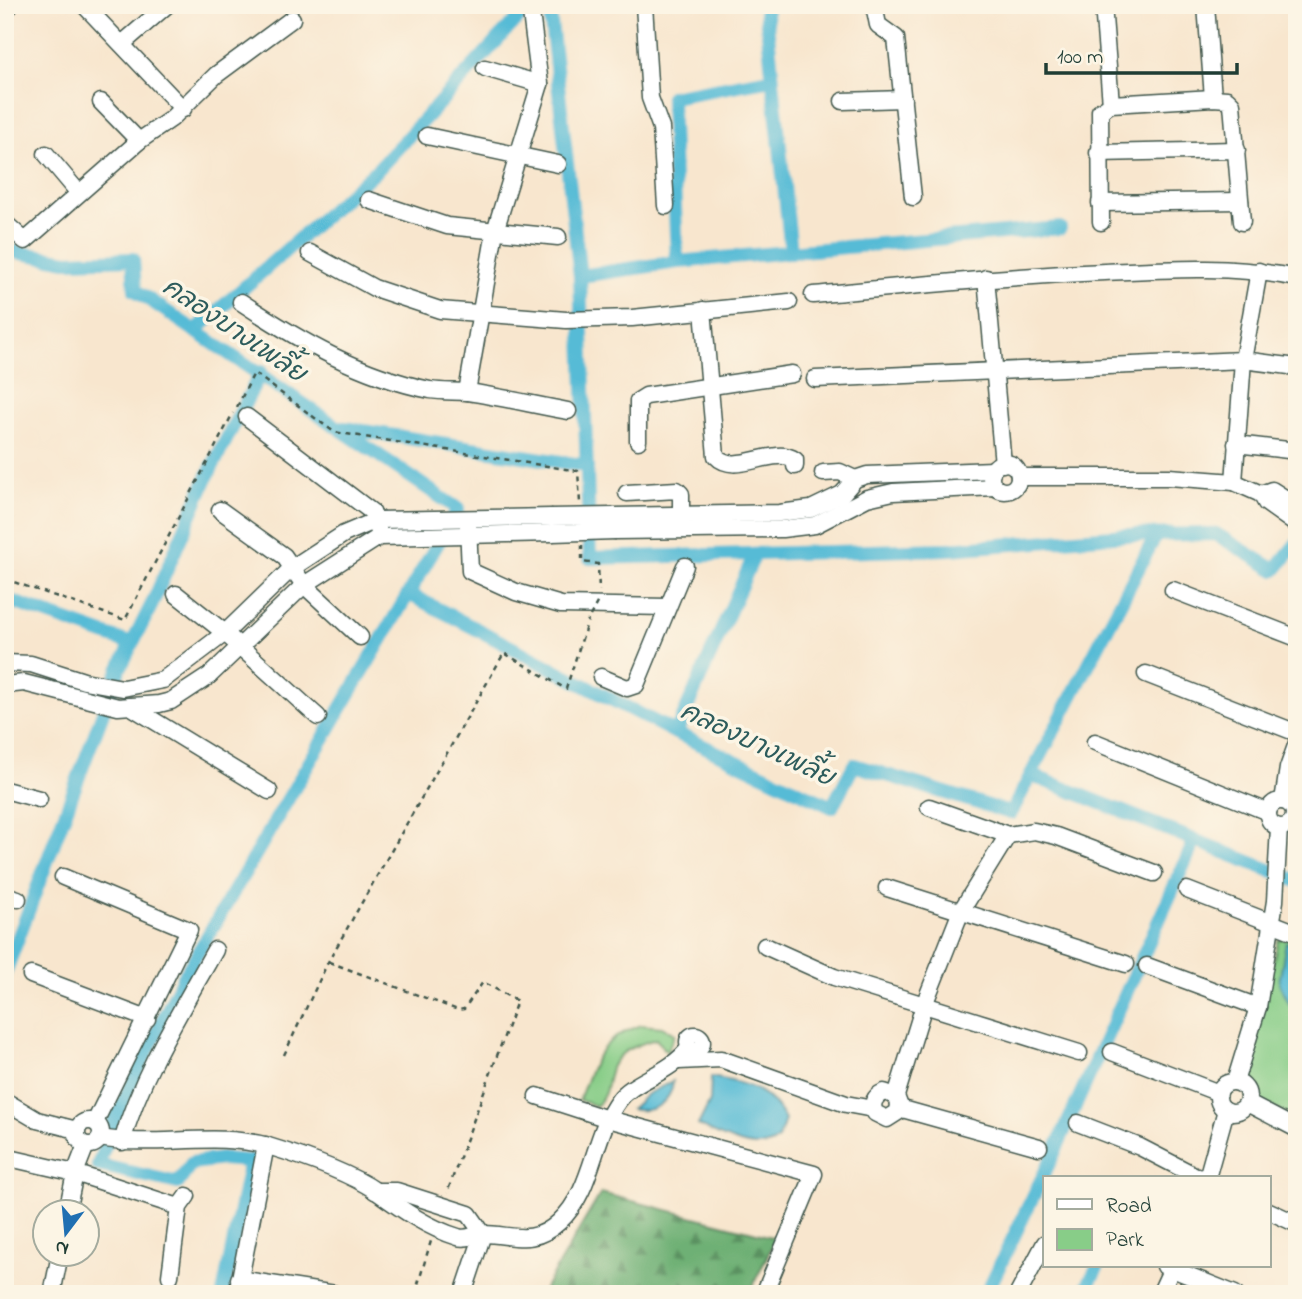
<svg xmlns="http://www.w3.org/2000/svg" width="1302" height="1299" font-family="'Indie Flower','Playpen Sans Thai',sans-serif">
<style>
.green{fill:#88cd88;stroke:#54855e;stroke-width:2}
.forest{fill:url(#forest-firs);stroke:#467654;stroke-width:2}
.water{fill:#57bbd6;stroke:#3b7c85;stroke-width:2}
.lines{fill:none;stroke-linecap:round;stroke-linejoin:round}
.canal{stroke:#57bbd6;stroke-width:14}
.minor-casing{stroke:#40564b;stroke-width:19}
.path{stroke:#40564b;stroke-width:2.5;stroke-dasharray:5 5;stroke-linecap:butt}
.minor{stroke:#fff;stroke-width:16}
.minor-bridge-casing{stroke:#40564b;stroke-width:19;stroke-linecap:butt}
.path-bridge{stroke:#40564b;stroke-width:2.5;stroke-dasharray:5 5;stroke-linecap:butt}
.minor-bridge{stroke:#fff;stroke-width:16}
.labels{text-anchor:middle;stroke-width:7;stroke-linejoin:round;paint-order:stroke}
.water-label{font-size:26px;font-style:italic;fill:#2d5c5c;stroke:#fcf5e5}
</style>
<defs>
<pattern id="forest-firs" width="22" height="20" patternUnits="userSpaceOnUse" patternTransform="scale(1.75)"><rect width="22" height="20" fill="#6eb074"/><path d="M5 1l3.5 6h-7zM16 11l3.5 6h-7z" fill="#5a9060"/></pattern>
</defs>
<rect width="100%" height="100%" fill="#fcf5e5"/>
<filter id="ink" filterUnits="userSpaceOnUse"><feTurbulence type="fractalNoise" baseFrequency=".0143" numOctaves="2"/><feDisplacementMap in="SourceGraphic" scale="14" xChannelSelector="R" yChannelSelector="G"/><feConvolveMatrix kernelMatrix="1 2 1 2 8 2 1 2 1" color-interpolation-filters="sRGB"/></filter>
<filter id="wash" filterUnits="userSpaceOnUse"><feTurbulence type="fractalNoise" baseFrequency=".00686" numOctaves="4" result="noise"/><feDisplacementMap in="SourceGraphic" scale="28" xChannelSelector="R" yChannelSelector="G"/><feGaussianBlur stdDeviation="1.57" result="paint"/><feColorMatrix in="noise" values="0 0 0 0 0 0 0 0 0 0 0 0 0 0 0 0 0 1.4 0 .05"/><feComposite in="paint" operator="in"/></filter>
<g filter="url(#wash)">
<rect width="100%" height="100%" fill="#f8e6ce"/>
<!-- green -->
<g class="green">
<path d="M1287,937l10,3 -2,177 -39,-15 -9,-23 31,-139z"/>
<path d="M642,1025l20,2 13,7 -8,18 -11,-13c-20,6 -43,13 -47,36 -3,14 -3,21 -13,31l-17,-6c16,-40 18,-60 63,-75z"/>
</g>
<!-- forest -->
<path class="forest" d="M601,1193l175,45 -27,56h-208z"/>
<!-- water -->
<g class="water">
<path d="M1286,942l11,4v72l-18,-35z"/>
<path d="M711,1077c36,7 56,10 74,43 -3,6 -4,16 -8,20 -18,17 -61,-6 -79,-15l12,-24z"/>
<path d="M673,1081c-2,23 -22,33 -42,28l16,-15z"/>
</g>
<g class="lines">
<!-- canal -->
<g class="canal">
<path d="M549,5l31,271 10,282 359,-9 177,-14 90,-1 59,36 22,-27"/>
<path d="M765,5l26,247"/>
<path d="M5,250l62,11 66,-2 2,31 323,219 -275,469 -69,142 -16,45 80,18 14,-20 30,-4 28,2 -27,133"/>
<path d="M677,262l-6,-165 100,-18"/>
<path d="M580,276l97,-14 383,-34"/>
<path d="M195,331l184,-163 151,-163"/>
<path d="M344,428l243,38"/>
<path d="M409,594l267,139 156,74 22,-42 157,48 145,-278"/>
<path d="M5,599l127,45"/>
<path d="M676,733l78,-177"/>
<path d="M1031,775l266,106"/>
<path d="M5,973l114,-303 33,-66 56,-129 53,-103"/>
<path d="M986,1294l70,-145 139,-309"/>
<path d="M1083,1294l15,-28"/>
</g>
</g>
</g>
<g filter="url(#ink)">
<g class="lines">
<defs>
<g id="minor">
<path d="M84,5l99,104"/>
<path d="M644,5l6,93 11,30 5,78"/>
<path d="M874,5l4,20 18,13 17,159"/>
<path d="M1103,5l8,99"/>
<path d="M1206,5l7,93"/>
<path d="M5,9l6,-4"/>
<path d="M122,44l45,-39"/>
<path d="M485,68l55,16"/>
<path d="M843,101l60,-2"/>
<path d="M101,102l38,39"/>
<path d="M427,136l131,28"/>
<path d="M1098,153l139,-3"/>
<path d="M46,154l32,38"/>
<path d="M369,200l78,26 111,11"/>
<path d="M1100,203l140,-2"/>
<path d="M1101,222l-1,-111 11,-7 102,-6 14,1 5,5 10,118"/>
<path d="M5,223l20,18 114,-100 32,-22 45,-44 76,-56"/>
<path d="M310,253l64,35 66,22 126,10 66,-2 157,-16"/>
<path d="M986,278l17,186"/>
<path d="M813,295c97,-9 195,-19 292,-23 64,-3 129,-7 192,6"/>
<path d="M241,302c59,39 119,74 189,88 12,2 25,1 38,2 33,5 67,13 100,19"/>
<path d="M703,310l13,146c19,21 58,-11 79,4v6"/>
<path d="M815,379l428,-19 54,7"/>
<path d="M467,392l28,-161 45,-147 -10,-79"/>
<path d="M247,417l125,95 6,17"/>
<path d="M638,441v-40l8,-5 146,-22"/>
<path d="M1236,444l61,7"/>
<circle cx="1005" cy="477" r="14"/>
<path d="M823,473l17,-1 15,7"/>
<path d="M1019,477h150l65,5 27,12 5,9 31,22"/>
<path d="M1234,482l9,-122 16,-89"/>
<path d="M627,493l50,-3 4,4v29"/>
<path d="M1261,494l11,-4 25,16"/>
<path d="M220,510l64,46 20,29 56,52"/>
<path d="M614,516l165,-3 32,-4 31,-15 13,-15 12,-4 126,-5"/>
<path d="M468,524l2,47 46,21 45,13 106,2"/>
<path d="M615,531l167,-2 33,-4 52,-27 26,-6 102,-5"/>
<path d="M1173,590l124,48"/>
<path d="M176,594l49,39 93,84"/>
<path d="M5,663l26,1 53,17 39,7 40,-8 62,-47 67,-65 52,-34 33,-14 174,-3"/>
<path d="M1146,674l151,59"/>
<path d="M601,677l26,11 9,-3 49,-119"/>
<path d="M5,685l19,-2 94,24 41,-3 12,-3 38,-25 95,-91 75,-48 173,-4"/>
<path d="M130,706l139,85"/>
<path d="M1095,742l173,70"/>
<path d="M5,790l34,9"/>
<path d="M1283,801l5,-33 9,-25"/>
<circle cx="1281" cy="814" r="13"/>
<path d="M929,807l79,28 26,-4 22,5 98,37"/>
<path d="M63,877l126,53 -94,192"/>
<path d="M887,888l239,76"/>
<path d="M1187,890l110,43"/>
<path d="M5,895l13,4"/>
<path d="M765,946l69,31 245,76"/>
<path d="M1147,966l111,41"/>
<path d="M31,975l116,44"/>
<circle cx="695" cy="1042" r="7"/>
<path d="M1112,1052l107,41"/>
<path d="M679,1061l42,-2 125,45 27,5"/>
<path d="M1235,1082l23,-75 17,-106 4,-74"/>
<circle cx="1233" cy="1097" r="15"/>
<path d="M537,1096l71,23 206,55 -50,120"/>
<path d="M896,1096l-12,-4c-10,4 -13,12 -9,21l12,6 11,-7 1,-8 -3,-8 28,-91 37,-94 47,-76"/>
<path d="M5,1101l32,19 40,10"/>
<path d="M1247,1103l50,26"/>
<path d="M899,1108l140,39"/>
<circle cx="89" cy="1133" r="12"/>
<path d="M1078,1123l62,24 60,31"/>
<path d="M100,1138c56,10 114,-7 168,8 33,10 80,26 108,45 25,18 52,37 82,46 8,3 17,-3 26,-3 28,0 48,13 75,-12 35,-32 33,-86 60,-122 15,-20 51,-26 71,-53"/>
<path d="M122,1142c19,-68 59,-131 93,-192"/>
<path d="M5,1157l70,16 104,34"/>
<path d="M1207,1178l19,-68"/>
<path d="M375,1191h22l72,23 14,20"/>
<path d="M1269,1211l28,13"/>
<path d="M67,1212l8,-39 11,-28"/>
<path d="M1165,1266l70,28"/>
<path d="M170,1276l9,-69 8,-11"/>
<path d="M239,1279l96,15"/>
<path d="M5,1294h2"/>
<path d="M52,1294l8,-40"/>
<path d="M237,1294l29,-149"/>
<path d="M463,1294l20,-60"/>
<path d="M1018,1294l27,-51"/>
<path d="M1160,1294l13,-28"/>
</g>
</defs>
<!-- minor casing -->
<use href="#minor" class="minor-casing"/>
<!-- path -->
<g class="path">
<path d="M237,407l17,-34 80,59 244,39 2,32"/>
<path d="M582,545v17l16,2 1,27"/>
<path d="M5,579l120,41 108,-207"/>
<path d="M329,962l129,48 6,-1 19,-27 34,19 -70,192"/>
<path d="M284,1055l44,-93 176,-309 62,36 22,-69"/>
<path d="M415,1294l16,-53"/>
</g>
<!-- minor -->
<use href="#minor" class="minor"/>
<defs>
<g id="minor-bridge">
<path d="M551,517l63,-1"/>
<path d="M552,533l63,-2"/>
</g>
</defs>
<!-- minor-bridge casing -->
<use href="#minor-bridge" class="minor-bridge-casing"/>
<!-- path-bridge -->
<path class="path-bridge" d="M590,616l9,-17"/>
<!-- minor-bridge -->
<use href="#minor-bridge" class="minor-bridge"/>
</g>
</g>
<g class="labels">
<!-- water labels -->
<g class="water-label">
<text transform="translate(235 329) rotate(34)" y="9">คลองบางเพลี้ย</text>
<text transform="translate(758 743) rotate(25)" y="9">คลองบางเพลี้ย</text>
</g>
</g>
<!-- margin -->
<rect width="1302" height="1299" fill="none" stroke="#fcf5e5" stroke-width="28"/>
<!-- legend -->
<rect x="1043" y="1176" width="228" height="91" fill="#fcf5e5" stroke="#a4ab9e" stroke-width="2"/>
<rect x="1057" y="1199" width="35" height="10" fill="#ffffff" stroke="#a4ab9e" stroke-width="2"/>
<text x="1106" y="1212" font-size="21" fill="#1f3d34">Road</text>
<rect x="1057" y="1229" width="35" height="21" fill="#88cd88" stroke="#a4ab9e" stroke-width="2"/>
<text x="1106" y="1246" font-size="21" fill="#1f3d34">Park</text>
<!-- north arrow -->
<g transform="translate(66 1233) rotate(196)"><circle r="33" fill="#fcf5e5" stroke="#a4ab9e" stroke-width="2"/>
<path d="M0-5L12 26L0 18L-12 26Z" fill="#1f6fb2"/>
<text y="-10" font-size="19" font-weight="bold" text-anchor="middle" fill="#1f3d34">N</text>
</g>
<!-- scale -->
<path d="M1046 63v10h191v-10" fill="none" stroke="#1f3d34" stroke-width="3.5"/>
<text x="1057" y="63" font-size="21" fill="#1f3d34" stroke="#fcf5e5" stroke-width="5" paint-order="stroke">100 m</text>
</svg>
